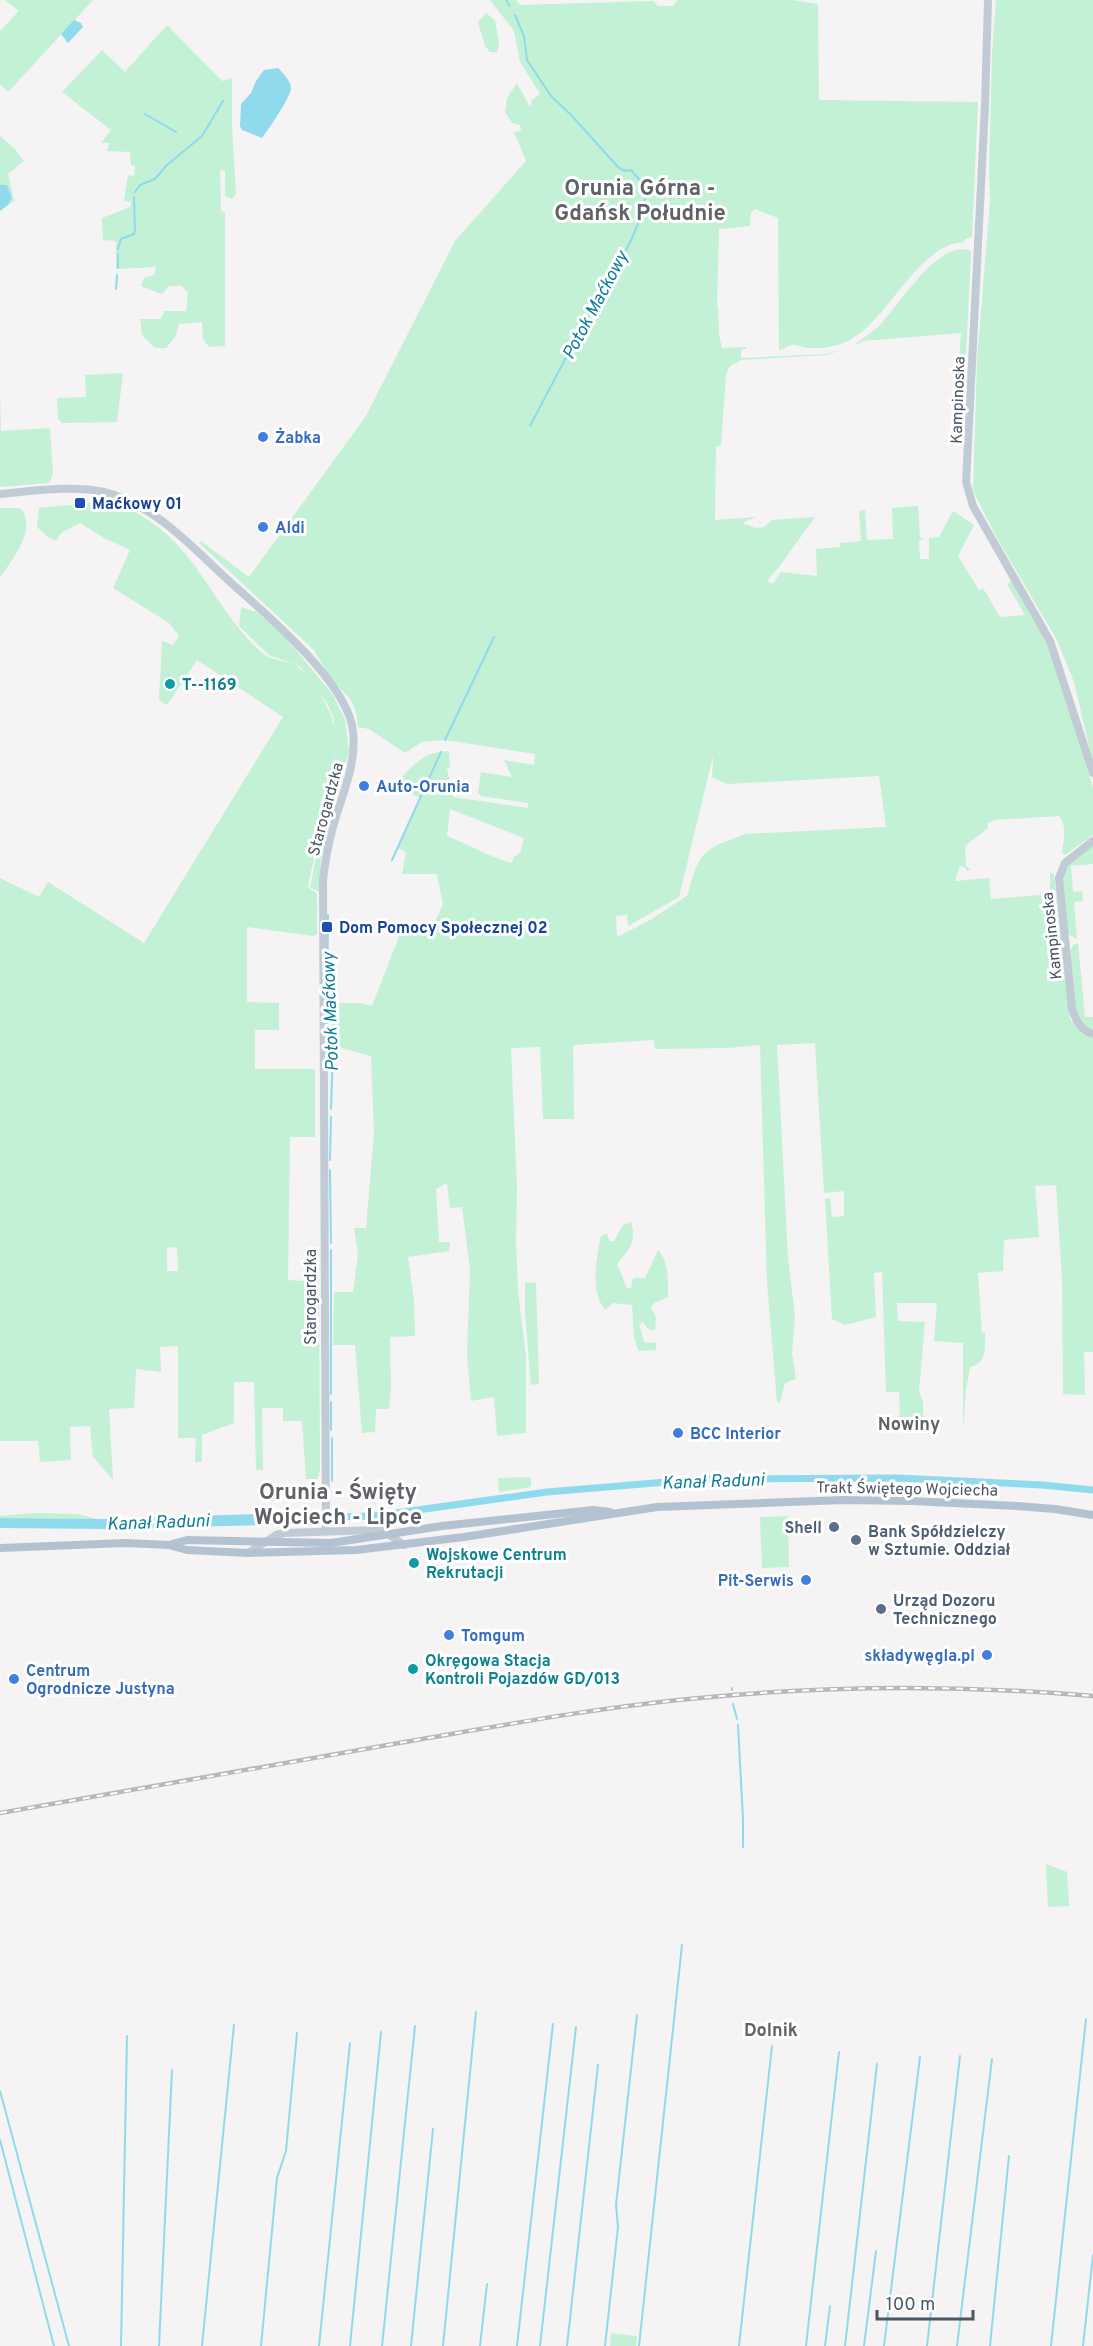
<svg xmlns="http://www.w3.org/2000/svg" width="1093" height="2346" font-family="Overpass,sans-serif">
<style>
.green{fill:#c3f1d5;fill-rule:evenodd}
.water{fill:#90daee}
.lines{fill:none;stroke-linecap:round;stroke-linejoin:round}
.stream{stroke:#90daee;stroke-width:2}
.canal{stroke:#90daee;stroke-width:7}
.secondary{stroke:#c1cbd6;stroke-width:8}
.primary{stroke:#b3c2d1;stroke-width:8}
.rail-casing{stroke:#b5b8bd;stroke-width:4.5}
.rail{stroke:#fff;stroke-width:2;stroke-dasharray:7;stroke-linecap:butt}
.shop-dot{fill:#3f7fe0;stroke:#fff;stroke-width:2}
.transit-dot{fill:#1a4fb4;stroke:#fff;stroke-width:2}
.culture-dot{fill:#0f9aa8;stroke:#fff;stroke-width:2}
.service-dot{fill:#5c6f8a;stroke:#fff;stroke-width:2}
.labels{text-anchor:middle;stroke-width:6;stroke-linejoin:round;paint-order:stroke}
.street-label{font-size:16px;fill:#4a5661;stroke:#fff}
.shop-label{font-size:16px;font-weight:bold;fill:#366cbe;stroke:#fff;text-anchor:start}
.transit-label{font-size:16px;font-weight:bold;fill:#164399;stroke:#fff;text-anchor:start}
.culture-label{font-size:16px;font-weight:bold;fill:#0d838f;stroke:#fff;text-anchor:start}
.service-label{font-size:16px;font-weight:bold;fill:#4e5e75;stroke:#fff;text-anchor:start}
.water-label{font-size:18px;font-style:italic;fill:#0c7c9b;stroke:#fff}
.neighbourhood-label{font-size:18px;font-weight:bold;fill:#5f6368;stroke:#fff}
.district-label{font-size:22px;font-weight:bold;fill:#5f6368;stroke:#fff}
</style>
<rect width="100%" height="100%" fill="#f5f3f3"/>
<!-- green -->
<g class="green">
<path d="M5,0h88l-85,92 -8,-8v-53l19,-20z"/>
<path d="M490,0h26l4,5 133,-4 5,5h14l6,-6h114l26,4 1,96 159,2 -6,135 -7,2 -1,3c-46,2 -74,76 -114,98 -11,6 -28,9 -41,8 -6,0 -12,-4 -17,-3 -5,0 -7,4 -13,5l-1,-132 -23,-9 -4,4 -1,13 -31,3 -2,77h1l1,29 3,13 24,-1v2h-5v9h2l83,-4 27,-8 -27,9 -85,5 -11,6 -4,8 -5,72h-5l-1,74 41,-3 -14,6 14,5 8,-1 8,-7 43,-3 -36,50 -12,14 6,3 8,-12 36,4 -1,-27 24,-2v-4l21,-2 -2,-30 6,-1 2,30 26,-1 -1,-31 26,-2 2,32h4l-5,3 1,18h9v-21l10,-1 14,-26 21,14 -16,31 21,34 4,-2 17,29 25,-2 -18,-31 6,-3 33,60 36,108 11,39v47l-28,20 -3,-3c2,-12 5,-27 -3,-36l-64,4 -8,3 1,5 -23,18 1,20 4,3 -2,2 -5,-5h-3l-5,15 34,-3 2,21 59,-5v-22l4,2 16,145 12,14 11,5v314h-9l1,43 -22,-1 -1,-115 -6,-94 -21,1 4,51 -35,3 -1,31 -25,2 4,60 3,-1c0,14 3,31 -15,35l-4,23 -3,40v-87l-29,-2 3,-38h-40l1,18 27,1 -6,70 4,9v17h-23l-1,-26h-13l-4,-120 -8,1 2,44 -31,8 -13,-6 -7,-120 5,-1 2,19 12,-1v-25l-20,2 -9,-150 -38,2 11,212 7,60 -3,36 4,26 -11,4 -5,20 -3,-1 -10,-119 -7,-238 -32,3 -73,1 -1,-9 -81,5 1,74h-31l-3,-72 -29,1 6,139 -1,54 2,50 8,66v76l-29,3 -3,-39 -23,4 -4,-46 3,-86 -8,-62 -12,1 -3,-25 -11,6 3,53h11l-1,9 -41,6 6,43 1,36 -25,1 1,53 -2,19h-13l-1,23 -13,1 -7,-88h-22l1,-53h19l5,-38 -4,-26h12l8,-95 -3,-77 -33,-9 -2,6 -4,-11 -1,-39h29l12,3 28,-72 32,-6 11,-23 -6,-31h-35l4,-22 -9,-4 24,-50 -26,-11c14,-20 29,-36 54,-36l1,17h-3l6,29 75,11v-5l-47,-7 -3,-3 3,-21 31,5 -8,-17 30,5 1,-11 -90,-14 -23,2 -17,11 -36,-24 -11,-2 -2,-15 -5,-12 -20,-21 -18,-30 -114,-106 2,-2 48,36 117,-161 89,-175 71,-80 -12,-29 7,-1 -1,-6 -8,-2 -7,-11 2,-14 10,-15 13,24 2,-7 8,-6 -20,-32 -6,-31zM713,756l-1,21 15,7 152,-8 7,51 -140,7c-13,5 -29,9 -39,18 -10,7 -17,31 -19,43l-41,27 -30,15 -1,-21 11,-1 1,11 51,-29zM450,809l74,29 -4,15 -7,5 -1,5c-22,-6 -43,-18 -65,-27z"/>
<path d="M996,0h97v763l-19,-81 -17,-42 -59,-100 -25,-49 4,-130 13,-160 -1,-31 3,-117z"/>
<path d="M486,13l9,7 4,24 -2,8h-7l-5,-6 -7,-24z"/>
<path d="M167,25l55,56 10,-3v48l4,68 -4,5 -7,-3v-25l-5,-1 1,41 4,1v134l-16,1 -6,-8 -1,-17 -23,2 -4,13 -9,11h-11l-13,-13 -2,-16h21l3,-8h22l2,-18 -6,-7h-13l-7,8 -21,-8 3,-8 10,-3 2,-8 -40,2v-28l-13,-1 -1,-22 28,-11 1,-5 -7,-1 4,-26 6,1 1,-10 -4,-1 -1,-13 -23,-1 2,-8h-8l10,-13 -49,-38 40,-42 23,22z"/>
<path d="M0,136l15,13 9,12 -16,13 6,27 -6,4 4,-7 -5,-13h-7z"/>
<path d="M964,249l5,1 2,3 -6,120 -3,3h-4l3,-43 -98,8 -9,5c6,-7 18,-13 25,-20 21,-22 54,-78 85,-77z"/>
<path d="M123,373l-6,49 -55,1 -4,-4 -1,-21 29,-1 -1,-22z"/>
<path d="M0,390l1,41 49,-3 3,46 -4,9 -49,4z"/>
<path d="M112,501c10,3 19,8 28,14 55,32 69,82 109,125 8,8 14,16 25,19 7,2 16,3 22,6 12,7 34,43 37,57 10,43 -17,120 -25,165l9,7v40l-3,2 -67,-9v75l32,1v27h-24v39h60v68h-25l-2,143 31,2 1,189 -3,8h-11l-4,-58h-19v-13h-21l1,62h-7l-2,-88h-20v41l-32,12v27h-7l1,-24h-18v-92l-18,1 1,25 -25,-3 -2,39 -25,1 4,71 -20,-23 -3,-31 -20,1 1,33 -31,2 -2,-21h-38v-563l39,19 9,-15 96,61 139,-226 -86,-57 -30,45 -8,-5 3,-59 11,4 6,-9 -10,-13 -56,-35 17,-38 -26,-12 -24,-15 -19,10 -5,8 -8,-4 -11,-10 2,-19zM167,1247l10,1 1,23h-11z"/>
<path d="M0,508h20c18,20 -7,51 -20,69z"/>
<path d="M241,607l16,5 29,26 47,57 12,25 4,31 -28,107 -2,34 -9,-5 25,-118 -1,-50 -6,-14 -28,-39 -31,-11 -30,-29z"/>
<path d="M1093,845v19l-22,2 2,26 9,-1 1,10 -9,1 3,37 -9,-5 -6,-56 5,-13z"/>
<path d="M1078,943l7,74h8v13c-26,-11 -21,-55 -23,-79l3,-6z"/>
<path d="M631,1222c6,20 -2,28 -14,42l10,24h4l2,-10h12l13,-28c11,11 10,32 10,47l-14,6 -3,5 5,9 -1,13 -7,-1 -5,-7 -4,2 5,18 12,1v7l-18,1 -4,-15 -2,-31 -19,-2 -8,7c-15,-20 -9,-51 -4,-74l6,-3 2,8h5l9,-16z"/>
<path d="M525,1282l11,1 3,101 -8,1 -6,-72z"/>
<path d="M531,1477v10l-32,5 -1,-14z"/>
<path d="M33,1513l46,1 17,5 -96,-1v-2z"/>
<path d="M788,1516l1,51 -27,1 -2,-51z"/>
<path d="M1046,1864l21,8 2,34 -21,1z"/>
<path d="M611,2333l26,3 -1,10h-26z"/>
</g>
<!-- water -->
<g class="water">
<path d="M74,20l7,3 2,4 -15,16 -7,-9z"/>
<path d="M278,68c4,4 13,13 13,20 1,7 -23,42 -29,50l-20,-8 -2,-4 1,-22 10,-11 5,-12 8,-11z"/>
<path d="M0,185h7l5,13 -4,7 -8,6z"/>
<path d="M315,1512l-1,9 -10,3 -197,5 -107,-1v-10l103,1z"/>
</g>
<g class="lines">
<!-- stream -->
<g class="stream">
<path d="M506,0l4,6"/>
<path d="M515,15l9,21 3,24 24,36 20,19 48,53 6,3 6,-1 16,19c-5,30 -17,59 -36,83l-81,154"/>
<path d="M145,114l31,18"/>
<path d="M135,192l5,-7 15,-6 12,-14 35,-29 21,-35"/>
<path d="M118,249l3,-10 13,-5 1,-4 -1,-33"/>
<path d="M118,268v-14"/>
<path d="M116,289l1,-14"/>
<path d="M445,740l49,-103"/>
<path d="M392,860l49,-108"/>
<path d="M327,1023l1,-108"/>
<path d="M327,1038l6,13 -2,58"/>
<path d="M330,1160l1,-43"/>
<path d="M330,1170l1,73"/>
<path d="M331,1250v144"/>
<path d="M331,1402v28"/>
<path d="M332,1438v43"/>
<path d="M732,1688v2"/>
<path d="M733,1704l4,15"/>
<path d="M738,1725l5,94v28"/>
<path d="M0,2091l69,255"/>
<path d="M0,2140l54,206"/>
<path d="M121,2346l6,-310"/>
<path d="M159,2346l13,-276"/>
<path d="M202,2346l32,-321"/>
<path d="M261,2346l16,-168 9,-27 11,-118"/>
<path d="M319,2346l31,-303"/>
<path d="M350,2346l31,-314"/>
<path d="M382,2346l33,-320"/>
<path d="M411,2346l22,-217"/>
<path d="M443,2346l33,-334"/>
<path d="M480,2346l7,-62"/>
<path d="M517,2346l36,-322"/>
<path d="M540,2346l36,-319"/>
<path d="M567,2346l31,-281"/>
<path d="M605,2346l13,-119 -2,-22 21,-190"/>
<path d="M639,2346l43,-401"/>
<path d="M739,2346l33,-300"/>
<path d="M806,2346l33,-294"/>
<path d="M825,2346l5,-40"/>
<path d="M845,2346l32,-282"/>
<path d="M864,2346l12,-95"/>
<path d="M884,2346l36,-289"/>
<path d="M927,2346l33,-290"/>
<path d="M957,2346l35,-287"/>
<path d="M990,2346l19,-190"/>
<path d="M1051,2346l35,-327"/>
<path d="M1083,2346l10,-91"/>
</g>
<!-- canal -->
<path class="canal" d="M334,1517l40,-1 173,-24 155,-13 196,-1 145,7 50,5"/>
<!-- secondary -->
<g class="secondary">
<path d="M988,0l-3,106 -19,376 7,24 77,135 43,132"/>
<path d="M0,494c34,-3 71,-9 104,-2 50,12 89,56 125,89 37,33 112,96 123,144 7,35 -10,69 -19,102 -5,18 -8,35 -10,53l3,651"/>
<path d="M1093,841l-28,22 -6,15 13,131c4,12 9,21 21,25"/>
<path d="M248,1553l28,-18 8,-2 92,-3 7,1 21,14"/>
</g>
<!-- primary -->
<g class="primary">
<path d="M172,1544l15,-4 144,3 111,-17 151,-16 17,2"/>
<path d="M0,1548l125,-5 44,2 18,5 61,3 108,-3 108,-13 193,-30 187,-7 67,1 106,5 38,3 38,6"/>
</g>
<defs>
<path id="rail" d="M0,1813c133,-23 266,-46 399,-70 100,-17 200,-36 301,-45 131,-13 262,-13 393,-2"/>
</defs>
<!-- rail casing -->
<use href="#rail" class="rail-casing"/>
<!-- rail -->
<use href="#rail" class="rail"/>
</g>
<!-- markers -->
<g class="shop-dot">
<circle cx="263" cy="437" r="6"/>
<circle cx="263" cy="527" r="6"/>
<circle cx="364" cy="786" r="6"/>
<circle cx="678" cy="1433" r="6"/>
<circle cx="806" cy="1580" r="6"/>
<circle cx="449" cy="1635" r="6"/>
<circle cx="987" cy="1655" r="6"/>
<circle cx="14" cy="1679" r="6"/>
</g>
<g class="transit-dot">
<rect x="74" y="497" width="12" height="12" rx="3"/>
<rect x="321" y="921" width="12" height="12" rx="3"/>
</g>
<g class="culture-dot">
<circle cx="170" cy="684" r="6"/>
<circle cx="414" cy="1563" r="6"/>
<circle cx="413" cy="1669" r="6"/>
</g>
<g class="service-dot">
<circle cx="834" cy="1527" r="6"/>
<circle cx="856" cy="1540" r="6"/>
<circle cx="881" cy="1609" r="6"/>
</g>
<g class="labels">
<!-- street labels -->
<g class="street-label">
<text transform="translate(957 400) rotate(-88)" y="6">Kampinoska</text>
<text transform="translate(325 809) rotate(-75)" y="6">Starogardzka</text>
<text transform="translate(1051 936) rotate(-96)" y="6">Kampinoska</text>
<text transform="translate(310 1297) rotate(-90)" y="6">Starogardzka</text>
<text transform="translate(907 1488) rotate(1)" y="6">Trakt Świętego Wojciecha</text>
</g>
<!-- shop labels -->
<g class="shop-label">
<text x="275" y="443">Żabka</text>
<text x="275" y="533">Aldi</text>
<text x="376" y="792">Auto-Orunia</text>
<text x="690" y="1439">BCC Interior</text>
<text x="794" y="1586" text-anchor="end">Pit-Serwis</text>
<text x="461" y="1641">Tomgum</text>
<text x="975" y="1661" text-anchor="end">składywęgla.pl</text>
<text x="26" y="1676">Centrum<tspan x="26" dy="18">Ogrodnicze Justyna</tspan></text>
</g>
<!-- transit labels -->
<g class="transit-label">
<text x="92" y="509">Maćkowy 01</text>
<text x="339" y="933">Dom Pomocy Społecznej 02</text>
</g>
<!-- culture labels -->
<g class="culture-label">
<text x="182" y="690">T--1169</text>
<text x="426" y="1560">Wojskowe Centrum<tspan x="426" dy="18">Rekrutacji</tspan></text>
<text x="425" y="1666">Okręgowa Stacja<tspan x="425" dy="18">Kontroli Pojazdów GD/013</tspan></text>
</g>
<!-- service labels -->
<g class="service-label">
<text x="822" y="1533" text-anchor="end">Shell</text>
<text x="868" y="1537">Bank Spółdzielczy<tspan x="868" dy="18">w Sztumie. Oddział</tspan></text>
<text x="893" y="1606">Urząd Dozoru<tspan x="893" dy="18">Technicznego</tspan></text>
</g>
<!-- water labels -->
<g class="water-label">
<text transform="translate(595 305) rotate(-62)" y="6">Potok Maćkowy</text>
<text transform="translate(330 1012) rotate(-92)" y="6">Potok Maćkowy</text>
<text transform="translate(713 1481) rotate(-2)" y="6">Kanał Raduni</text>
<text transform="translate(158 1522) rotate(-2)" y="6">Kanał Raduni</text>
</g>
<!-- neighbourhood labels -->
<g class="neighbourhood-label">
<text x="909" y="1430">Nowiny</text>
<text x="771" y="2036">Dolnik</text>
</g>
<!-- district labels -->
<g class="district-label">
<text x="640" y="195">Orunia Górna -<tspan x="640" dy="25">Gdańsk Południe</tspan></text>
<text x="338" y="1499">Orunia - Święty<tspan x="338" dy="25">Wojciech - Lipce</tspan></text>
</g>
</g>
<!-- scale -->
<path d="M877 2310v9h96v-9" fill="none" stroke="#4a5661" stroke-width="3"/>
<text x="886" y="2310" font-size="18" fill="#4a5661" stroke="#ffffff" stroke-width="4.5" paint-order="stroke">100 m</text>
</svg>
